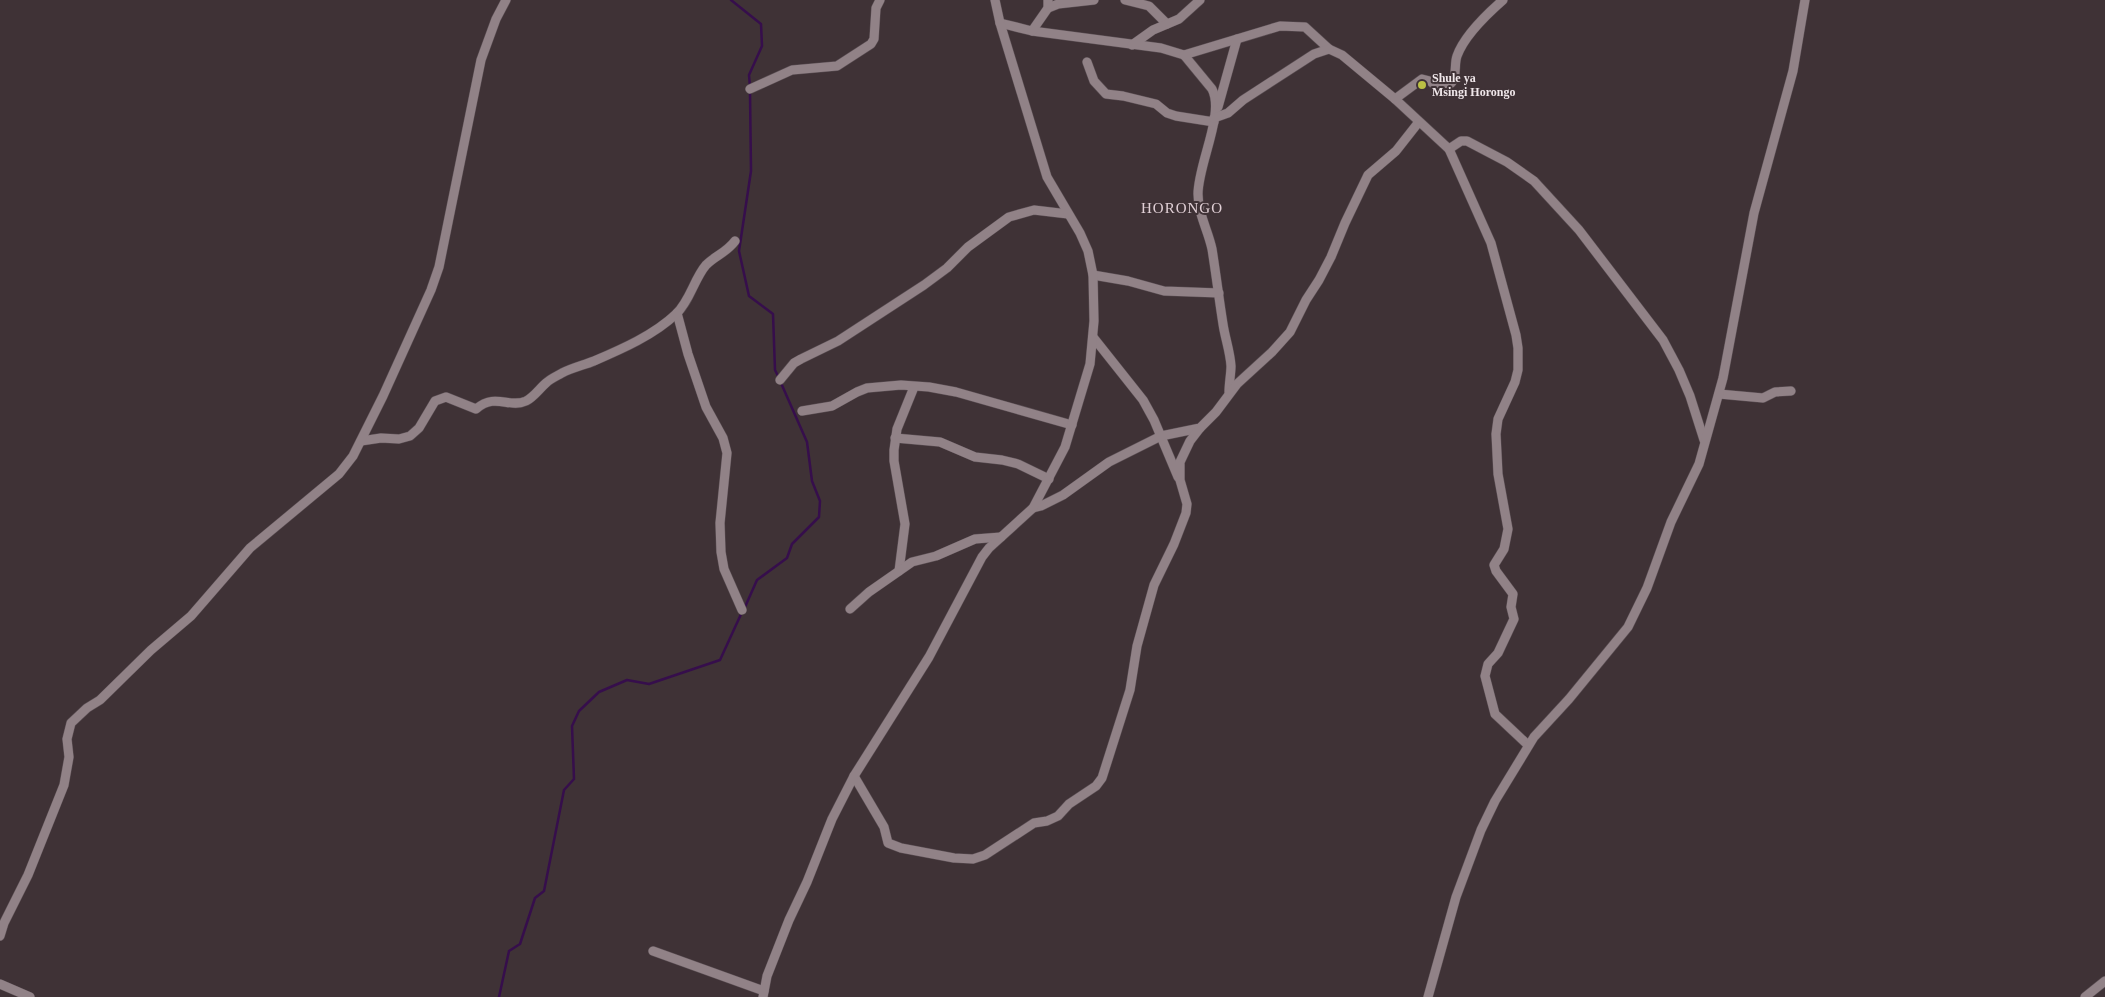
<svg xmlns="http://www.w3.org/2000/svg" width="2105" height="997" font-family="Georgia,serif">
<style>
.lines{fill:none;stroke-linecap:round;stroke-linejoin:round}
.stream{stroke:#360e4c;stroke-width:2.5}
.minor-casing{stroke:#5a4e53;stroke-width:10}
.minor{stroke:#918287;stroke-width:9}
.poi-dot{fill:#bbc044;stroke:#3f3236;stroke-width:2}
.labels{text-anchor:middle;stroke-width:4;stroke-linejoin:round;paint-order:stroke}
.poi-label{font-size:12px;font-weight:bold;fill:#efe6e9;stroke:#3f3236;text-anchor:start}
.quarter-label{font-size:15px;letter-spacing:1px;fill:#e1d0d6;stroke:#3f3236}
</style>
<rect width="100%" height="100%" fill="#3f3236"/>
<g class="lines">
<!-- stream -->
<g class="stream">
<path d="M731,0l30,24 1,22 -13,29 1,12"/>
<path d="M750,92l1,79 -12,80 10,45 24,18 2,56 4,8"/>
<path d="M745,607l12,-27 30,-22 5,-14 27,-27 1,-16 -8,-20 -5,-39 -26,-59"/>
<path d="M499,997l10,-46 11,-7 15,-46 9,-7 20,-101 10,-11 -2,-53 7,-15 20,-19 28,-12 22,4 71,-24 22,-48"/>
</g>
<defs>
<g id="minor">
<path d="M1125,0l24,6 18,18"/>
<path d="M1048,8l10,-4 36,-4"/>
<path d="M1000,23l32,8 129,17 23,7 96,-29 25,1 24,22 13,6 53,44 54,50 42,94 25,92 2,13v22l-3,12 -17,37 -2,15 2,40 10,55 -4,20 -10,16 2,6 17,23 -2,13 3,12 -16,34 -10,11 -3,12 10,38 33,31"/>
<path d="M1032,31l16,-23v-8"/>
<path d="M1132,45l21,-15 26,-11 21,-19"/>
<path d="M1184,55l28,34c13,25 -14,75 -14,105 0,20 10,36 14,55 4,25 7,50 11,75 2,14 7,27 8,42 0,8 -2,17 -2,26"/>
<path d="M1087,62l7,19 12,13 17,2 33,8 11,9 9,3 38,6"/>
<path d="M750,89l42,-19 45,-4 34,-22 3,-5 2,-31 4,-8"/>
<path d="M1395,99l27,-20 8,2 9,8c4,-2 10,-3 13,-7 5,-6 2,-18 5,-26 7,-20 30,-42 46,-56"/>
<path d="M1218,107l19,-68"/>
<path d="M1214,118l14,-5 15,-13 71,-46 15,-5"/>
<path d="M1449,149l12,-8h6l40,21 27,19 45,49 84,110 16,30 11,26 14,44"/>
<path d="M1093,275l35,6 36,10 55,2"/>
<path d="M677,313l11,41 18,53 17,31 4,15 -7,70 1,29 3,17 18,41"/>
<path d="M1093,337l50,63 11,20 24,57"/>
<path d="M780,380l14,-17 7,-4 37,-18 86,-56 23,-17 21,-21 41,-30 25,-7 34,4"/>
<path d="M1719,394l44,4 12,-6 16,-1"/>
<path d="M802,411l30,-5 25,-14 10,-4 34,-3 28,2 27,5 116,33"/>
<path d="M895,438l45,4 35,15 27,3 16,4 31,15"/>
<path d="M361,441l20,-3 18,1 11,-3 9,-8 16,-27 11,-4 30,12c20,-17 33,0 50,-8 8,-4 13,-12 20,-18 4,-4 11,-7 16,-10 10,-5 22,-8 32,-12 28,-12 60,-26 82,-47 14,-13 18,-35 30,-49 10,-10 20,-12 29,-24"/>
<path d="M1033,508l8,-2 22,-11 46,-33 52,-26 39,-8 16,-16 21,-28 35,-32 18,-20 16,-32 13,-20 12,-23 14,-34 23,-48 28,-24 22,-28"/>
<path d="M899,571l6,-47 -11,-63v-11l3,-21 17,-42"/>
<path d="M850,609l19,-17 43,-30 24,-6 39,-17 26,-2"/>
<path d="M854,776l30,51 4,16 13,5 53,10 19,1 12,-4 49,-32 13,-2 11,-5 11,-12 27,-18 6,-8 28,-88 7,-44 17,-61 20,-41 12,-31 1,-9 -7,-24v-18l10,-21 10,-13"/>
<path d="M0,936l4,-13 24,-48 36,-90 5,-28 -2,-18 4,-16 16,-15 13,-8 51,-50 40,-34 59,-68 89,-74 14,-18 30,-60 48,-106 8,-23 42,-207 15,-41 10,-19"/>
<path d="M653,951l111,40"/>
<path d="M0,984l30,13"/>
<path d="M763,997l4,-21 22,-56 18,-38 25,-63 22,-43 75,-119 53,-100 7,-9 44,-40 32,-61 25,-83 4,-43 -1,-46 -5,-24 -8,-18 -33,-56 -47,-154 -5,-23"/>
<path d="M1428,997l28,-100 25,-67 14,-29 39,-64 35,-38 59,-72 19,-39 24,-66 28,-58 24,-86 31,-165 39,-142 12,-71"/>
<path d="M2085,997l20,-16"/>
</g>
</defs>
<!-- minor casing -->
<use href="#minor" class="minor-casing"/>
<!-- minor -->
<use href="#minor" class="minor"/>
</g>
<!-- markers -->
<circle class="poi-dot" cx="1422" cy="85" r="5"/>
<g class="labels">
<!-- poi labels -->
<g class="poi-label">
<text x="1432" y="82">Shule ya<tspan x="1432" dy="14">Msingi Horongo</tspan></text>
</g>
<!-- quarter labels -->
<g class="quarter-label">
<text x="1182" y="213">HORONGO</text>
</g>
</g>
</svg>
